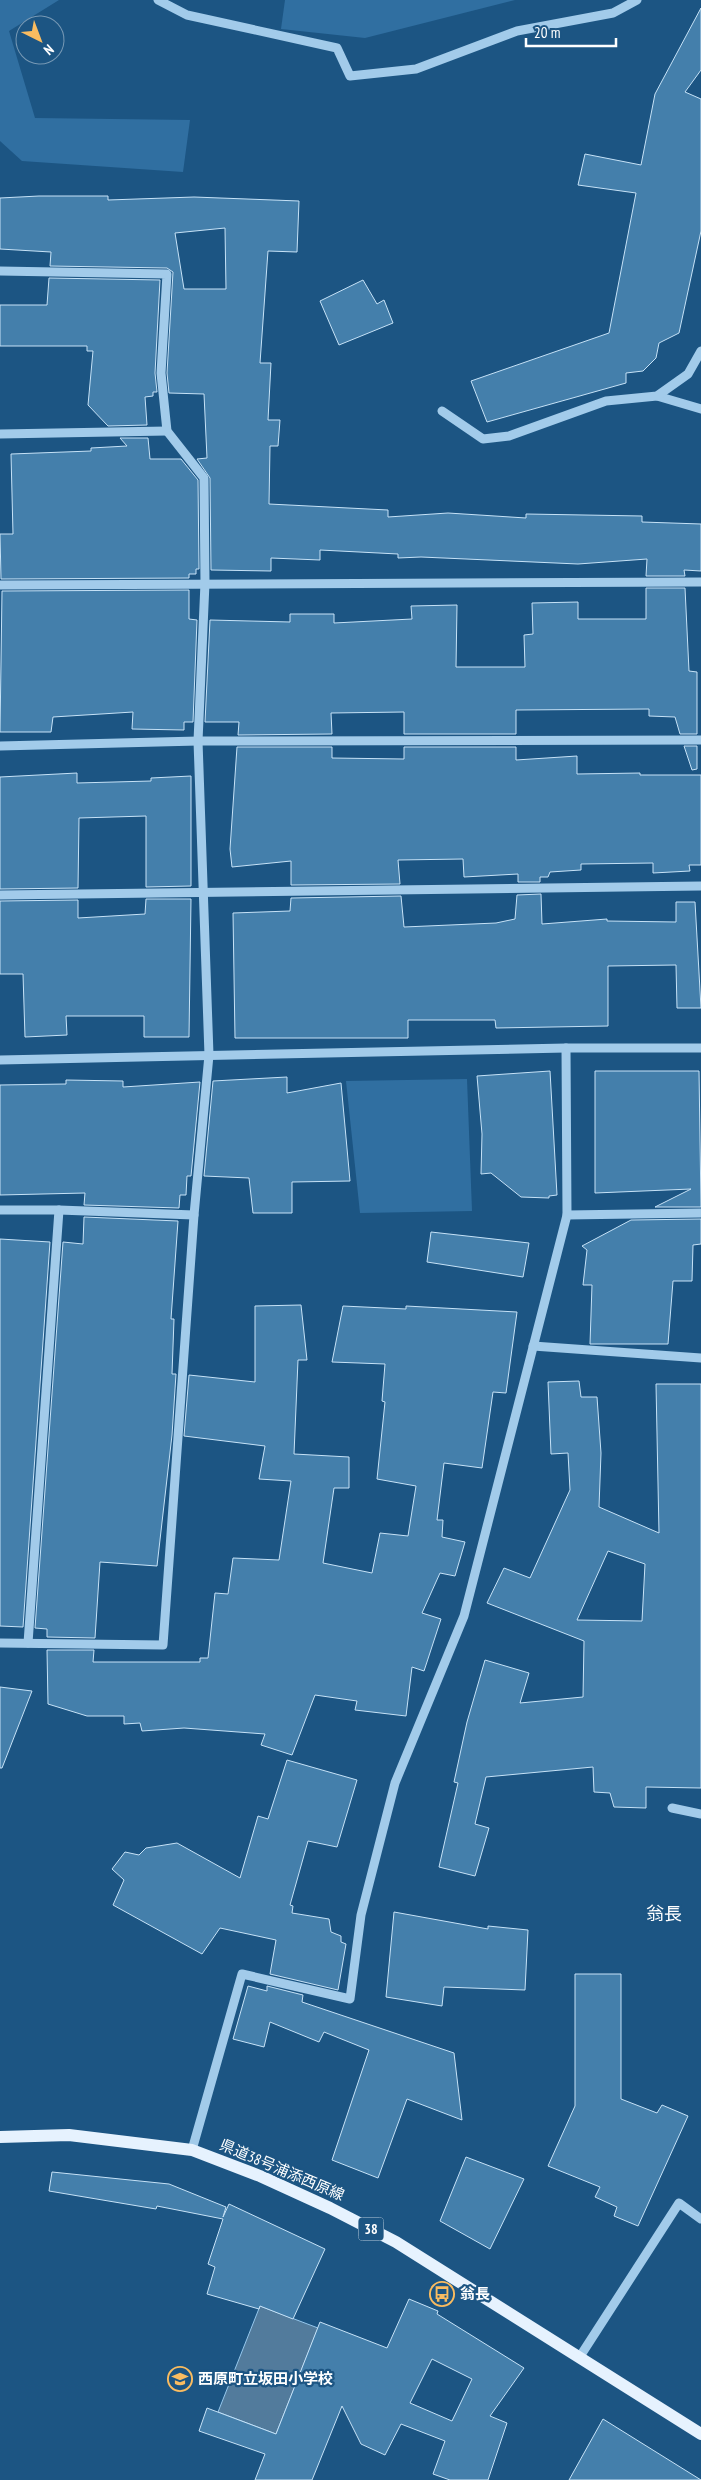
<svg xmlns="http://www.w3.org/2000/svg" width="701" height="2480" font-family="'PT Sans Narrow','Noto Sans JP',sans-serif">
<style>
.green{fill:#306fa1}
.water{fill:#527b9c;stroke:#95c7ec}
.building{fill:#447fab;stroke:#c6e2f7;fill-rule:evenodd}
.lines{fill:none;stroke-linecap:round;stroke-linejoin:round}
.minor{stroke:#a2cbea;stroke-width:9}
.major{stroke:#e6f2fe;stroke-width:12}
.labels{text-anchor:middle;stroke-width:4.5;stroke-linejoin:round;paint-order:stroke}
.shield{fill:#1c5583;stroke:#bbccda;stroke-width:1}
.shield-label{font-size:14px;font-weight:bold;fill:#fff}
.street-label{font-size:15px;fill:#fff;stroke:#1c5583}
.poi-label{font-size:15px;font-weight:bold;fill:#fff;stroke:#1c5583;text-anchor:start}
.quarter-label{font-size:18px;fill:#fff;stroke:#1c5583}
</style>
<rect width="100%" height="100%" fill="#1c5583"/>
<!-- green -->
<g class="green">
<path d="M0,0h59l-50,31 26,87 155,2 -7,52 -161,-11 -22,-20z"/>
<path d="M285,0h230l-150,38 -84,-9z"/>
<path d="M467,1079l5,132 -112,2 -14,-132z"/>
</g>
<!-- water -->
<path class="water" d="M260,2306l58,22 -42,106 -58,-22z"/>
<!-- building -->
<g class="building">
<path d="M701,8v62l-16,22 16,7v132l-22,102 -20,10 -3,15 -13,13 -17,2v10l-139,39 -16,-41 138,-48 27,-140 -58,-8 7,-31 56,11 14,-71z"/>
<path d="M39,196h69v4l86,-3 105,4 -2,51 -29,-1 -8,112h11l-3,57h12l-2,26h-8l-1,58 119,6v7l60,-4 78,5v-4l116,2v6l59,2v47l-17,-1 1,6h-39l1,-17 -69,5 -157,-7 -23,1v-4l-78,-4v10l-49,-2v13l-60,-1 -1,-92 -13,-19 10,-1 -3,-64 -35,-1 -2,-20 6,-101 -6,-4 -117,-2 1,-14 -51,-3v-51zM225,228l1,61h-42l-9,-56z"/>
<path d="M49,278l111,2 -5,93 2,19h-4v4l-8,1 2,28 -39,1 -20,-21 5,-54h-6v-5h-87v-41h47z"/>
<path d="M363,280l14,24 7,-4 9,23 -54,22 -19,-44z"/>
<path d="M120,438h28l2,21h31l17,21 1,89h-3v5h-7v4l-188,1 -1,-45h13l-2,-80 80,-3v-3l36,-2z"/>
<path d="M646,588h39l4,83 8,1v62h-17l-5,-17 -26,-1v-7l-133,1v24h-112v-22l-73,1 1,21 -94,1 1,-13h-34l5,-102 80,2v-8h44v9l78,-4 -1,-13 46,-1 -1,62h69l-1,-32 9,-1 -1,-31 46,-1v17h68z"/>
<path d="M189,590v29l8,1 -4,102h-9v8l-52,-1 1,-17 -80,5 -2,15h-51l2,-141z"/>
<path d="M684,746h13v23l-5,1z"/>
<path d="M237,747h95v11l72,1v-12h112v13l61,-4v18l63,-1v2h61v90h-12l1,6 -37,2v-10l-72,1v6l-31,2 -2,5h-8v5h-22v-8l-54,3 -1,-18 -65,1 2,24 -109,1v-24l-59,6 -2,-18z"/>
<path d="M77,773v10l74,-2v-3l40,-2v110l-45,1v-71l-67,2 -1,70 -78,1v-112z"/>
<path d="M541,894l1,30 65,-5v2l69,1v-20h19l6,106h-24l-1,-43 -68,1v60l-112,2 -1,-8h-87v18h-173l-2,-125 57,-2 1,-13 110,-2 3,31 92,-4 19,-4 2,-24z"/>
<path d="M146,899h45l-2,138h-45v-21h-78l1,19 -42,2 -2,-63h-23v-73l78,-1v18l67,-4z"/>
<path d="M550,1071l7,124 -8,1v2l-28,-1 -30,-24 -10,1 1,-40 -5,-58z"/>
<path d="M595,1071h104l2,136h-46l36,-18 -96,4z"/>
<path d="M287,1077v16l54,-10 9,98 -58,1v31h-39l-4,-35 -45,-2 9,-95z"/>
<path d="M66,1080l57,1v6l77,-5 -9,94h-4l-1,19h-6l-1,13 -95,-3 1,-12 -85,2v-110l66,-1z"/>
<path d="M84,1217l94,4 -7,98h3l-2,55h4l-4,61 -15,131 -57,-4 -5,76 -48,-1v-8l-12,-1 28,-386 20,2z"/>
<path d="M701,1219v25l-8,1 -1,36h-19l-5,63h-78l2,-59h-9l4,-35 -5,-4 49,-26z"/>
<path d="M431,1232l98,11 -6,34 -96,-15z"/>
<path d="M0,1239l50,3 -27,385 -23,-1z"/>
<path d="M301,1305l6,55h-9l-4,94 55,3v31h-15l-11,75 49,10 8,-40 28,3 8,-50 -39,-7 8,-77 -3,-1 3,-37 -53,-2 11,-56 63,3v-3l111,6 -11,81 -13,-1 -11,76 -38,-5 -7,57h6l-1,17 23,5 -10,34 -15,-3 -18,40 19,6 -17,52 -12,-4 -6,49 -51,-6 2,-9 -42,-6 -23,60 -31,-10 4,-11 -81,-6 -42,3 -2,-8 -16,1v-8h-37l-39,-12 -1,-54h47l-1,12h107v-4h8l7,-65 13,1 5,-36 46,2 12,-79 -32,-2 6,-33 -81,-10 5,-61 66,7v-76z"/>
<path d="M579,1381l2,16h16l4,56 -2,54 60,26 -3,-149h45v404l-55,-1v21l-32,-1 -4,-14 -16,-1 -1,-25 -107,10 -11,47 14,4 -14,48 -36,-9 19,-84 -4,-1 13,-60 18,-62 44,13 -9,30 63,-6 1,-56 -97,-38 17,-35 26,10 40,-88 -2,-37 -17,1 -3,-72zM608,1551l37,13 -3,57 -65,-1z"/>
<path d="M0,1687l32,4 -30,77h-2z"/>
<path d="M287,1760l70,20 -20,67 -29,-6 -18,64 3,1 -1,7 37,6 2,13 10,4v6l5,2 -8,46 -68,-16 6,-34 -56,-12 -18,26 -89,-49 11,-25 -12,-11 13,-17 14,3 7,-7 31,-5 63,35 18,-62 10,3z"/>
<path d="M394,1912l94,17v-3l40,4 -3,60 -81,-3 -2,19 -56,-9z"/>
<path d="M575,1974h46v125l36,14 5,-8 26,11 -50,110 -24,-10 3,-9 -22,-10 5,-10 -52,-21 27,-60z"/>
<path d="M248,1986l19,5v-5l36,9 -1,7 152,51 8,67 -55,-21 -29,79 -46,-18 37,-110 -45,-18 -5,10 -49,-20 -6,25 -31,-8z"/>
<path d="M466,2157l58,22 -34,70 -50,-28z"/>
<path d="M52,2172l117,12 57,23 -3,10 6,-13 96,45 -32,70 -33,-13 -1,3 -52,-15 8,-27 -7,-3 15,-45 -66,-13 -1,3 -107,-18z"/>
<path d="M409,2299l29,12 -1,3 87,54 -34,48 17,7 -19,57h-38l-17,-6 12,-33 -44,-17 -16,31 -24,-11 -19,-38 -30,74h-57l10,-26 -66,-23 8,-23 69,26 44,-112 67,26zM432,2359l40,20 -20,42 -42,-18z"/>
<path d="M603,2419l98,61h-132z"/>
</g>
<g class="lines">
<!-- minor -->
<g class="minor">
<path d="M158,0l29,15 150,33 13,28 66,-7 101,-38 96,-18 24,-13"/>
<path d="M0,271l167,3 -6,99 6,58 37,47 1,105 -7,158 11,314 -15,160 -31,430 -163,-2"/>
<path d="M657,396l44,13"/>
<path d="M442,411l41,28 26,-3 97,-35 51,-5 31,-22 13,-23"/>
<path d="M0,434l167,-3"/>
<path d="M0,585l701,-3"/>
<path d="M0,746l198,-5 503,-1"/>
<path d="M0,895l701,-9"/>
<path d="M0,1060l566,-12h135"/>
<path d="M0,1210h59l135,5"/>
<path d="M567,1215l134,-2"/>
<path d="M533,1346l168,12"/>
<path d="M28,1643l31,-433"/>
<path d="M672,1808l29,6"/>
<path d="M192,2150l50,-176 108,25 11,-84 34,-132 69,-167 103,-401 -1,-167"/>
<path d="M579,2358l100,-155 22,16"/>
</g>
<!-- major -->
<path class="major" d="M0,2137l69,-2 123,15 68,26 70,32 66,34 305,192"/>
</g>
<!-- icons -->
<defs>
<symbol id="bus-ring" viewBox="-11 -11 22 22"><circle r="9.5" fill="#1c5583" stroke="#fabc60" stroke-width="1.5"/><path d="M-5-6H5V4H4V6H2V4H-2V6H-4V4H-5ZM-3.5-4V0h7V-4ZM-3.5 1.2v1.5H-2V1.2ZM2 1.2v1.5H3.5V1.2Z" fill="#fabc60"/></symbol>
<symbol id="school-ring" viewBox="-11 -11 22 22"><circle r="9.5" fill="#1c5583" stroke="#fabc60" stroke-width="1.5"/><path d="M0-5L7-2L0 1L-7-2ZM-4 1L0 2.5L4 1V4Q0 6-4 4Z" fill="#fabc60"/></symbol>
</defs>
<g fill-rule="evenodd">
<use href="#bus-ring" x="428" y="2280" width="28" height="28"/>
<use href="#school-ring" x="166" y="2365" width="28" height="28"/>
</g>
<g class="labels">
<!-- shield labels -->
<rect class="shield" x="358.5" y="2217.5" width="25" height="23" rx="4"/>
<g class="shield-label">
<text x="371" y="2234">38</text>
</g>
<!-- street labels -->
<g class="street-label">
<text transform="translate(282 2170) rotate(23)" y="5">県道38号浦添西原線</text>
</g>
<!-- poi labels -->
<g class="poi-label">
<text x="460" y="2299">翁長</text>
<text x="198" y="2384">西原町立坂田小学校</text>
</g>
<!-- quarter labels -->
<g class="quarter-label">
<text x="664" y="1920">翁長</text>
</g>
</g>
<!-- north arrow -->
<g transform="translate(40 40) rotate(138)"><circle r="24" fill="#1c5583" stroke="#7799b5"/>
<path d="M0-4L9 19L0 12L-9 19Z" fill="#fabc60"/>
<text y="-8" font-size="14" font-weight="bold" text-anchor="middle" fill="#ffffff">N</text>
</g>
<!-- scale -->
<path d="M526 38v8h90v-8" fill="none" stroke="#ffffff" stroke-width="2.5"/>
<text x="534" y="38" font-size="15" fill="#ffffff" stroke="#1c5583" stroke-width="4" paint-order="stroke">20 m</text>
</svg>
